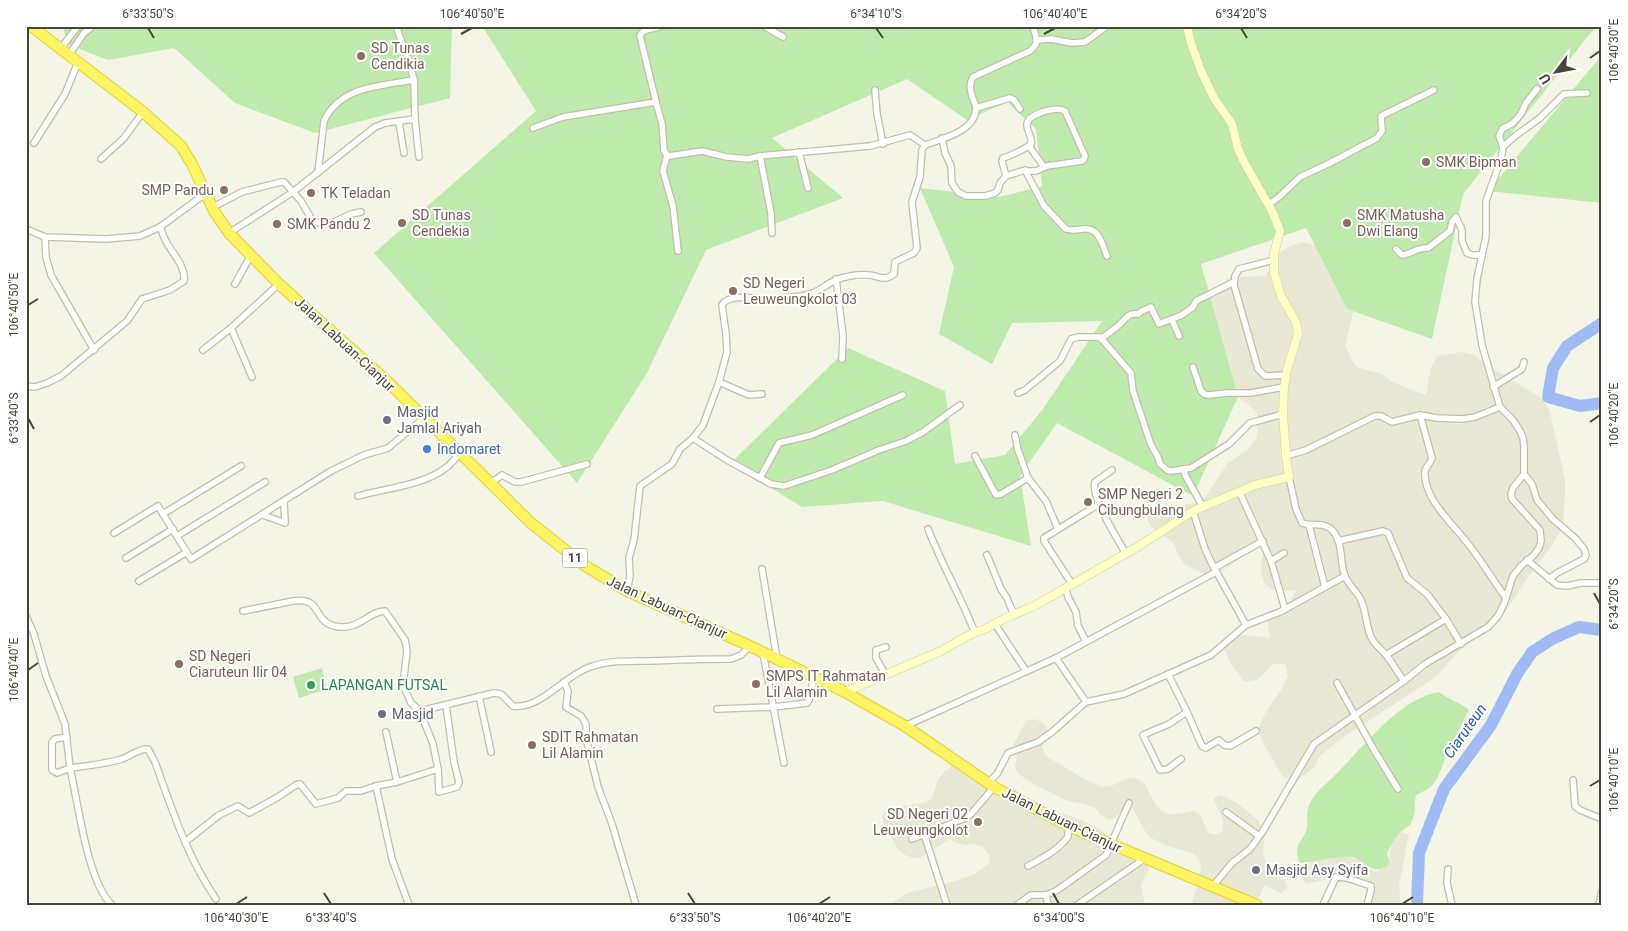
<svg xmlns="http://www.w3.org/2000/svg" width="1628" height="931" font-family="Roboto,sans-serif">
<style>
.residential{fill:#e8e8d5}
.green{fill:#bfeaae}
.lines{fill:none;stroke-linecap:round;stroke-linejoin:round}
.river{stroke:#a1bbf4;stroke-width:12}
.street-casing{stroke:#c0bfa9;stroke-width:8}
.secondary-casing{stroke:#d3d293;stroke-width:9}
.highway-casing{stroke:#e4d331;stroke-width:12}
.street{stroke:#fff;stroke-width:5.5}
.secondary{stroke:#fdffc6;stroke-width:8}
.highway{stroke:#fff567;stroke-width:10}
.ticks{fill:none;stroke:#484636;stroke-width:2}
.education-dot{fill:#8d6e63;stroke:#fff;stroke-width:2}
.worship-dot{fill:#6b7280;stroke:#fff;stroke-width:2}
.shop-dot{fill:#3f7fe0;stroke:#fff;stroke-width:2}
.leisure-dot{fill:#2e9e5b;stroke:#fff;stroke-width:2}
.labels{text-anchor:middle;stroke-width:4;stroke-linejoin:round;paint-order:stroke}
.shield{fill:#fff;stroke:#7f7e72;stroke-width:1}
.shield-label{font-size:12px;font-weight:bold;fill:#484636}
.education-label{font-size:14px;fill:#785e54;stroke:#fff;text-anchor:start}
.street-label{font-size:14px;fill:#484636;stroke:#fff}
.worship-label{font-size:14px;fill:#5b616d;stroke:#fff;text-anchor:start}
.shop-label{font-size:14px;fill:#366cbe;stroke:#fff;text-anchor:start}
.leisure-label{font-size:14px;fill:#27864d;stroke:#fff;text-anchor:start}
.water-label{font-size:15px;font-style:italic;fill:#2a56b9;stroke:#fff}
.neatline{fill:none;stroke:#484636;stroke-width:2}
.ticks-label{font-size:12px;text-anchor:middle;fill:#484636}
</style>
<rect width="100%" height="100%" fill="#f4f4e7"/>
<!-- residential -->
<g class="residential">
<path d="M1302,242l13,3 39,62 -9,39 11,21 26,7 9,7 23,10 12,4 5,-28 6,-11 25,-4 12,3 10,8 59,36 6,10 11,48 5,23v14l-2,33 -13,21 -16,20 -36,55 -36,25 -25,27 -9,7 -89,58 -19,16 -6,11 -9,8 -10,5 -12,-3 -21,-36 -3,-14 5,-12 17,-25 7,-14 -3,-12h-12l-8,9 -9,7 -12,2 -15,-22 -5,-13 8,-10 13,-2 25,3 -4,-26 12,-4 11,-6 8,-12 -23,1 -10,-8 -3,-13 1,-13 7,-11 -11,-4 -13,3 -15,21 -10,6 -12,3 -23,-10 -7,-11 -5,-12 -21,-14 -6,-11 12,-6 12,-1 12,-5 14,-2 10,-7 22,-33 21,-14 8,-12v-24l-9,-9 -10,-7 -6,-2 -24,-98 9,-10 10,-8 13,-2 26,-1 5,-12 8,-10 11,-8z"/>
<path d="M1035,719l8,4 5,7 -6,18 4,8 8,5 32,19 17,7 8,-1 15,-7 9,-1 9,5 11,21 6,6 9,5 24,-4 7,5 7,17 8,2 7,-4v-11l-10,-22 8,-3 16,8 21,17 7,13 -2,18 2,9 14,11 9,16 -7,6 -16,-8 -10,20h-61l-2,-4 6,-16 3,-18 -2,-8 -6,-6 -26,-7 -16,-8 -6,-7 -13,-24 -9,2 -6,7 -8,4 -8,-5 -6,-7 -8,-3 -19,-4 -33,-16 -15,-10 -5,-6 2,-17 -3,-8 12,-23z"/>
<path d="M961,765l25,11 16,9 17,7 24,15 36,12 16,8 17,10 34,25 3,8 -8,14 3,17 2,4h-256l17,-12 48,-12 20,-7 14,-11v-8l-6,-8 -9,-3 -8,1 -9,-2 -7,-4 -29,18 -8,1 -8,-3 -7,-6 -14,-24 -2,-9 6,-8 37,-5 7,-5 6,-18 6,-8 8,-6z"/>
<path d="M1400,832l9,2 -10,51 2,20h-32l-1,-2 6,-8v-9l-34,-10 -33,8 -6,-6 1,-10 7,-5 33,-9 17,7 15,11 11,-4 5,-6 -1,-6 4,-18z"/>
</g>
<!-- green -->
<g class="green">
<path d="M63,26h389l-2,72 -135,35 -80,-30 -61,-55 -66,12 -41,-16z"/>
<path d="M482,26h1114l-133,168 -31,145 -85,-30 -41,-81 -105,36 37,133 -45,99 -136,-73 -37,53 11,70 -148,-45 -81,6 -71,-44 117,-115 97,43 10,73 50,-9 38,-46 59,-88 -90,2 -20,41 -53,-30 15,-67 -34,-79 79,9 43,-11 -6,-57 -29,-27 -40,18 -60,-41 -135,59 71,60 -137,52 -59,123 -70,110 -203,-230 162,-142z"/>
<path d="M1602,55v148l-114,-12z"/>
<path d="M322,668l5,21 -28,9 -6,-21z"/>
<path d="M1439,692c10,8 21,10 30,18 -8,13 -13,31 -23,42 0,8 -9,29 -15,35 -4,3 -10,5 -15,8 -2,8 0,21 -5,28 -3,5 -8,6 -12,10 -5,6 -9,14 -12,21l3,8 -5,6c-16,5 -20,-7 -33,-11 -9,-2 -39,5 -52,6 -8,-19 3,-20 7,-35 1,-7 -1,-16 2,-23 6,-14 20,-23 30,-34 27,-27 60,-72 100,-79z"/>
</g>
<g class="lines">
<!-- river -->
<g class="river">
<path d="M1602,323l-35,23 -14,22 -5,29 32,9 22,-3"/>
<path d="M1417,905l2,-52 25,-64 47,-64 26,-51 15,-22 22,-14 25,-11 23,3"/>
</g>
<defs>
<g id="street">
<path d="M396,26l14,39 4,15 1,39 4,38"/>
<path d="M764,26l19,11"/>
<path d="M1037,40l14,-1 21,4 13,-1 22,-16"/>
<path d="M61,48l17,-22"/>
<path d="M69,55l15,-22 9,-7"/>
<path d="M875,90l2,24 6,30"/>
<path d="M656,102l-16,-66c3,-9 15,-6 21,-10"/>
<path d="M976,108l34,-10 4,2 6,9"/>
<path d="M399,122l5,31"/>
<path d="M533,128l30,-11 93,-15 6,22 2,27 3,4 2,1 33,-5 25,6 21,2 12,-3 110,-10 40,-11 15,10"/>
<path d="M942,138l3,15 6,13 1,17 6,9 8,4h19l10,-3 3,-3 2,-7 6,-7 16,-5h14l11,-5 35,-5 2,-2 1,-3 -20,-45c-8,-5 -36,2 -38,13 -1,7 6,13 4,20 -2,3 -23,13 -28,14l-1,3 4,15"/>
<path d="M34,143l31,-49 13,-32"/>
<path d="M1029,146l15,21"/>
<path d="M1503,147l12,-11 25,-18 24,-24 23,-1"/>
<path d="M799,152l9,36"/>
<path d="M667,155l-4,16 10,35 5,45"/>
<path d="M760,156l11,57 1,20"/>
<path d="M101,159l23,-21 19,-26"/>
<path d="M1025,170l19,36 22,23c6,2 10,1 16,0 17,-3 20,15 25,27"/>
<path d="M318,173l6,-52c16,-35 57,-35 90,-41"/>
<path d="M1268,205l11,-8 21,-20 30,-14 47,-25 5,-7 -1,-15 53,-26"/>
<path d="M213,207l29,-15 39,-10h3l17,19 11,19 6,3h14l19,-9 10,-2"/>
<path d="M26,229l19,8 61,2 34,-3 20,-9 45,-33"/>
<path d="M229,233l64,-41 82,-65 10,-4 30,-4"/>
<path d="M45,237l1,20 5,18 43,75"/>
<path d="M1396,249l6,6c10,-1 15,-8 26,-7l22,-17 2,-9 4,-5 6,13v11l5,12 5,2h10"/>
<path d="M1274,260l-35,9 -4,7 -1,9 24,84 7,7 20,-1"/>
<path d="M836,279l7,57 -1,23"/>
<path d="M235,284l16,-29"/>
<path d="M1172,320l7,16"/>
<path d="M231,328l21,49"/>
<path d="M1101,339l17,-13 10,-10 4,-2h6l4,-3 9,-4 8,17 23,-9 11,-8 3,-6 38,-19"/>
<path d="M203,350l28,-22 48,-44"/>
<path d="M1193,367l8,24 3,3 4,1 19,-2h24l33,-6"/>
<path d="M719,382l30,13 13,-1"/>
<path d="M26,386l9,1 12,-4 14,-7 66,-55 15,-22 28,-9 14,-9c2,-14 -11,-27 -17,-38 -3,-5 -5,-11 -7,-16"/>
<path d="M1493,387l29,-18 2,-7"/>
<path d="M1018,393l7,-3 35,-29 11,-22 7,-2h22l31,36 2,18 18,54 7,12 2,7 7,6 4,1 20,-3 38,-24 21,-21 33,-9"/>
<path d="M1420,415l12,43c-1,5 -6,8 -7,13 -2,27 26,51 40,69 15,18 27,39 41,58"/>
<path d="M1015,435l3,15 10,28 18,23 12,28"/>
<path d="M693,438l34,22 44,24 13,2 48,-16 47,-20 27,-9 17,-9 37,-27"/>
<path d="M975,456l21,39 5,-1 27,-16"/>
<path d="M1286,456l20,-6 69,-34h6l11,6 28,-7 17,3 26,1 12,-2 25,-10"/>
<path d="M1184,469l1,6 18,32"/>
<path d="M1112,470l-17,12c-5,15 23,57 31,72"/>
<path d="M1524,474l8,10 5,16 16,19 23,20 8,10 2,6 -2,4 -27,14 -8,6"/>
<path d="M1289,477l7,32 6,14c9,4 19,-2 29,6 13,12 8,32 14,47 3,8 11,15 15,22 7,13 5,28 12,41 3,6 10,11 15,17 6,8 11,17 17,25"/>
<path d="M760,478l19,-35 33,-8 91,-40"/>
<path d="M491,483l11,-8 13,7h6l66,-18"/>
<path d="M1239,491l32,70 13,-8"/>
<path d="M358,496c28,-8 65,-10 89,-29 5,-4 9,-10 14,-14"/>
<path d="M1193,511l12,38 7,15 34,61"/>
<path d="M163,514l78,-48"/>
<path d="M263,515l22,8 -1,-21"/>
<path d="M1309,525l16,62"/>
<path d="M928,529c14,36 33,68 47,104"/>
<path d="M114,533l44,-27 33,53 140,-88 33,-16 24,-7 36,-30"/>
<path d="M177,536l88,-54"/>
<path d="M1338,541l45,-10 5,2 19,45 20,16 19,25 15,25"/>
<path d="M987,555l14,34 6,9 7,17"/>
<path d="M126,558l47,-29"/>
<path d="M1527,560l30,25 10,1 14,-3h17"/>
<path d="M1271,561l14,48"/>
<path d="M1214,568l49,-27"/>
<path d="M762,569l15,90"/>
<path d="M139,581l48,-29"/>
<path d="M1072,584l-28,-43v-3l55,-34"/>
<path d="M1063,589l4,4 1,4 8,15 2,14 8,15"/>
<path d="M627,591l3,-15 -1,-18 5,-18 6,-54 32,-22 8,-15 13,-11 10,-13 16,-43 8,-30 -1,-18 -4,-29c7,-13 36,-5 48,-6 14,-1 32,-1 45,-7 14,-7 17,-13 35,-16 6,-1 13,-2 19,-1 10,1 15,7 25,-1l1,-12 19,-9 3,-5 -5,-46 8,-25 2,-27 3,-5c17,-6 52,-14 51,-38 -1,-3 -3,-8 -4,-11 -2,-8 -3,-12 1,-19l57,-26c10,-9 6,-13 3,-25"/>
<path d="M243,611l50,-10c30,-4 19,19 41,25 25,6 34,-15 51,-15l20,29 2,11 -4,34 8,18 9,8"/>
<path d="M26,616l8,18 12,42 19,48 5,44c18,-2 35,-4 52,-9 9,-3 17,-11 26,-10l7,13c17,47 32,95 61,137"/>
<path d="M995,624l31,47"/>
<path d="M763,653l21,110"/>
<path d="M1386,655l60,-36"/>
<path d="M1056,658l30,44"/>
<path d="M885,674l-9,-16v-8l10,-3"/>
<path d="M1168,674l19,38 15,34 4,2 13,-8 5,5 6,1 26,-15"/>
<path d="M564,682l4,9 -2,16 15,9 5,8 1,18 11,45 14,37 24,81"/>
<path d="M1337,683l37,67 24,39"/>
<path d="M479,696l12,56"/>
<path d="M717,709l57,-2 33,-4 2,-3 5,-23"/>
<path d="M905,726l151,-68 160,-86"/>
<path d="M386,732l11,50"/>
<path d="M67,737l-12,2 -3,3v28l5,3 13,-5c8,33 17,114 42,137"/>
<path d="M1181,759l-13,10 -8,1 -17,-35 26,-11 18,-12"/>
<path d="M438,769l1,23 18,-5 2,-5 -5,-20 -8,-57"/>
<path d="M1573,780l2,26 5,4 22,9"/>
<path d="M988,783l9,-9 11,-21 30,-11 14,-10 34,-30 38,-8 87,-39 35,-30 34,-13 65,-36"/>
<path d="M376,786l16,73 17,46"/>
<path d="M1226,812l33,24"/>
<path d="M924,834l23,71"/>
<path d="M912,839l51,-20 8,-5 23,-27"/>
<path d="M185,842l34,-27 19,-9 11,7 29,-16 18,-12 4,-1 16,20 22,-6 8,-7h15l15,-5 21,-4 41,-13 -5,-25 -13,-33 74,-18 7,1 12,12c27,4 52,-31 77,-39 19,-7 41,-6 61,-6 26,-1 53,-2 80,-2l10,-4 9,-9"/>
<path d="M1028,866c15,-8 30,-16 40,-29v-11"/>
<path d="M1448,869l-1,14 5,22"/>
<path d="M1213,886l19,-23 18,-14 13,-18 51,-87 90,-63 21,-17 63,-37 10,-11 6,-12 9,-28 8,-10 13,-11 5,-7 2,-7 -1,-11 -28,-31 -1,-5 2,-6 11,-14v-28l-1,-8 -3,-7 -7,-11 -13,-13 -18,-62 -7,-43 2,-23 9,-43v-35l15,-42 2,-12 -4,-11 3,-7 11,-6 8,-9 5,-11 11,-14"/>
<path d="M1046,895l2,10"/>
<path d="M1017,905l14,-10h15l10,-4 46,-33 4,-3 23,-52"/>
<path d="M1077,905l67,-46"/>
<path d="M1323,905l13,-28 11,1 24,8v4l-4,15"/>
<path d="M1599,905l3,-14"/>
</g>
<path id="secondary" d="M845,692l96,-41 30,-17 14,-5 19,-10 32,-14 103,-59 54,-35 62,-26 34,-8 -3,-21 -3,-42 1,-27 3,-17 11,-36 -2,-12 -15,-26 -7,-23v-20l6,-22 -7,-18 -29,-51 -6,-13 -6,-25 -18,-26 -13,-27 -10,-28 -4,-17"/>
<path id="highway" d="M31,26l112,86 38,34 11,18 22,47 15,22 50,51 110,99 142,140 53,42 43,26 123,55 95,46 60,34 89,61 74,39 189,79"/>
</defs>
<!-- street casing -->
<use href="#street" class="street-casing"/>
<!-- secondary casing -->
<use href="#secondary" class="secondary-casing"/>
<!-- highway casing -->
<use href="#highway" class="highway-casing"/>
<!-- street -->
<use href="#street" class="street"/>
<!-- secondary -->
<use href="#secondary" class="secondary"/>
<!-- highway -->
<use href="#highway" class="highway"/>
</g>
<!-- ticks -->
<path class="ticks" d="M148,28l6,10M876,28l7,10M1241,28l6,10M461,34l11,-6M1044,34l11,-6M1590,58l10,-7M28,305l10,-6M28,418l6,11M1590,422l10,-7M1594,593l6,11M28,670l10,-7M1590,786l10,-6M324,893l7,11M688,893l7,11M1053,893l6,11M236,904l11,-7M819,904l11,-7M1402,904l11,-7"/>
<!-- markers -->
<g class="education-dot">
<circle cx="361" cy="56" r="5"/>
<circle cx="1426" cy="162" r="5"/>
<circle cx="224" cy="190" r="5"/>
<circle cx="311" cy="193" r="5"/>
<circle cx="402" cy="223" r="5"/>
<circle cx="1347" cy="223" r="5"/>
<circle cx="277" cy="224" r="5"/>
<circle cx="733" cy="291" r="5"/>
<circle cx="1088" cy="502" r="5"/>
<circle cx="179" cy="664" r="5"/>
<circle cx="756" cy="684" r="5"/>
<circle cx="532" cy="745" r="5"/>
<circle cx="978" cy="822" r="5"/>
</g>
<g class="worship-dot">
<circle cx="387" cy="420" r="5"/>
<circle cx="382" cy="714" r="5"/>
<circle cx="1256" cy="870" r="5"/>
</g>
<circle class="shop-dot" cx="427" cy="449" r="5"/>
<circle class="leisure-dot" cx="311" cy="685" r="5"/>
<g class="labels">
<!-- shield labels -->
<rect class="shield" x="562.5" y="548.5" width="25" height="19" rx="4"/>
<g class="shield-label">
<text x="575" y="562">11</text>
</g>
<!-- education labels -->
<g class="education-label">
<text x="371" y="53">SD Tunas<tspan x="371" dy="16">Cendikia</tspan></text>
<text x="1436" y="167">SMK Bipman</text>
<text x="214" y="195" text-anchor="end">SMP Pandu</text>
<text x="321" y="198">TK Teladan</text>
<text x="412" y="220">SD Tunas<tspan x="412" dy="16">Cendekia</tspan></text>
<text x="1357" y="220">SMK Matusha<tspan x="1357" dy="16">Dwi Elang</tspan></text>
<text x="287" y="229">SMK Pandu 2</text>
<text x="743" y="288">SD Negeri<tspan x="743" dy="16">Leuweungkolot 03</tspan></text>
<text x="1098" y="499">SMP Negeri 2<tspan x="1098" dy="16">Cibungbulang</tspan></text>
<text x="189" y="661">SD Negeri<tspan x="189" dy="16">Ciaruteun Ilir 04</tspan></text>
<text x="766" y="681">SMPS IT Rahmatan<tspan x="766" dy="16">Lil Alamin</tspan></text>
<text x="542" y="742">SDIT Rahmatan<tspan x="542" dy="16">Lil Alamin</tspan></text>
<text x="968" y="819" text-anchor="end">SD Negeri 02<tspan x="968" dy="16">Leuweungkolot</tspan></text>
</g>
<!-- street labels -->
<g class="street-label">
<text transform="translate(345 344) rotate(43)" y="5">Jalan Labuan-Cianjur</text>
<text transform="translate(667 607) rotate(25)" y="5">Jalan Labuan-Cianjur</text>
<text transform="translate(1062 820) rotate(26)" y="5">Jalan Labuan-Cianjur</text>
</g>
<!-- worship labels -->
<g class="worship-label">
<text x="397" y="417">Masjid<tspan x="397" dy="16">Jamlal Ariyah</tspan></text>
<text x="392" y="719">Masjid</text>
<text x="1266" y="875">Masjid Asy Syifa</text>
</g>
<!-- shop labels -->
<g class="shop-label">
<text x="437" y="454">Indomaret</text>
</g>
<!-- leisure labels -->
<g class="leisure-label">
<text x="321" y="690">LAPANGAN FUTSAL</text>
</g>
<!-- water labels -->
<g class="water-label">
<text transform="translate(1465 731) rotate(-55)" y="5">Ciaruteun</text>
</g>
</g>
<!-- border -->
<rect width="1628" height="931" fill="none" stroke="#ffffff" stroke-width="55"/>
<!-- north arrow -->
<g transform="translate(1556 72) rotate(238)" stroke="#ffffff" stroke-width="4" paint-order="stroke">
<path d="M0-4L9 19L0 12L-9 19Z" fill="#484636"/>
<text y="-8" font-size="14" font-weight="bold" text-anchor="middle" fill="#484636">U</text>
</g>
<rect x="28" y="28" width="1572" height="876" class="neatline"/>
<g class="ticks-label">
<text x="148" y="18">6°33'50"S</text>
<text x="472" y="18">106°40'50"E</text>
<text x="876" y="18">6°34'10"S</text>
<text x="1055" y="18">106°40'40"E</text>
<text x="1241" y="18">6°34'20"S</text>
<text transform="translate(1614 51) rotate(-90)" y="4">106°40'30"E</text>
<text transform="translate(14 305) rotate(-90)" y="4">106°40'50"E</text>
<text transform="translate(1614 415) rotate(-90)" y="4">106°40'20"E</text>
<text transform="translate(14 418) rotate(-90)" y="4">6°33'40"S</text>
<text transform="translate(1614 604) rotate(-90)" y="4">6°34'20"S</text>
<text transform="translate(14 670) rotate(-90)" y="4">106°40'40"E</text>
<text transform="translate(1614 780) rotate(-90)" y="4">106°40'10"E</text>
<text x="236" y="922">106°40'30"E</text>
<text x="331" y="922">6°33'40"S</text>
<text x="695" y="922">6°33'50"S</text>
<text x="819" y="922">106°40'20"E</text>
<text x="1059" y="922">6°34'00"S</text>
<text x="1402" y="922">106°40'10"E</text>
</g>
</svg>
